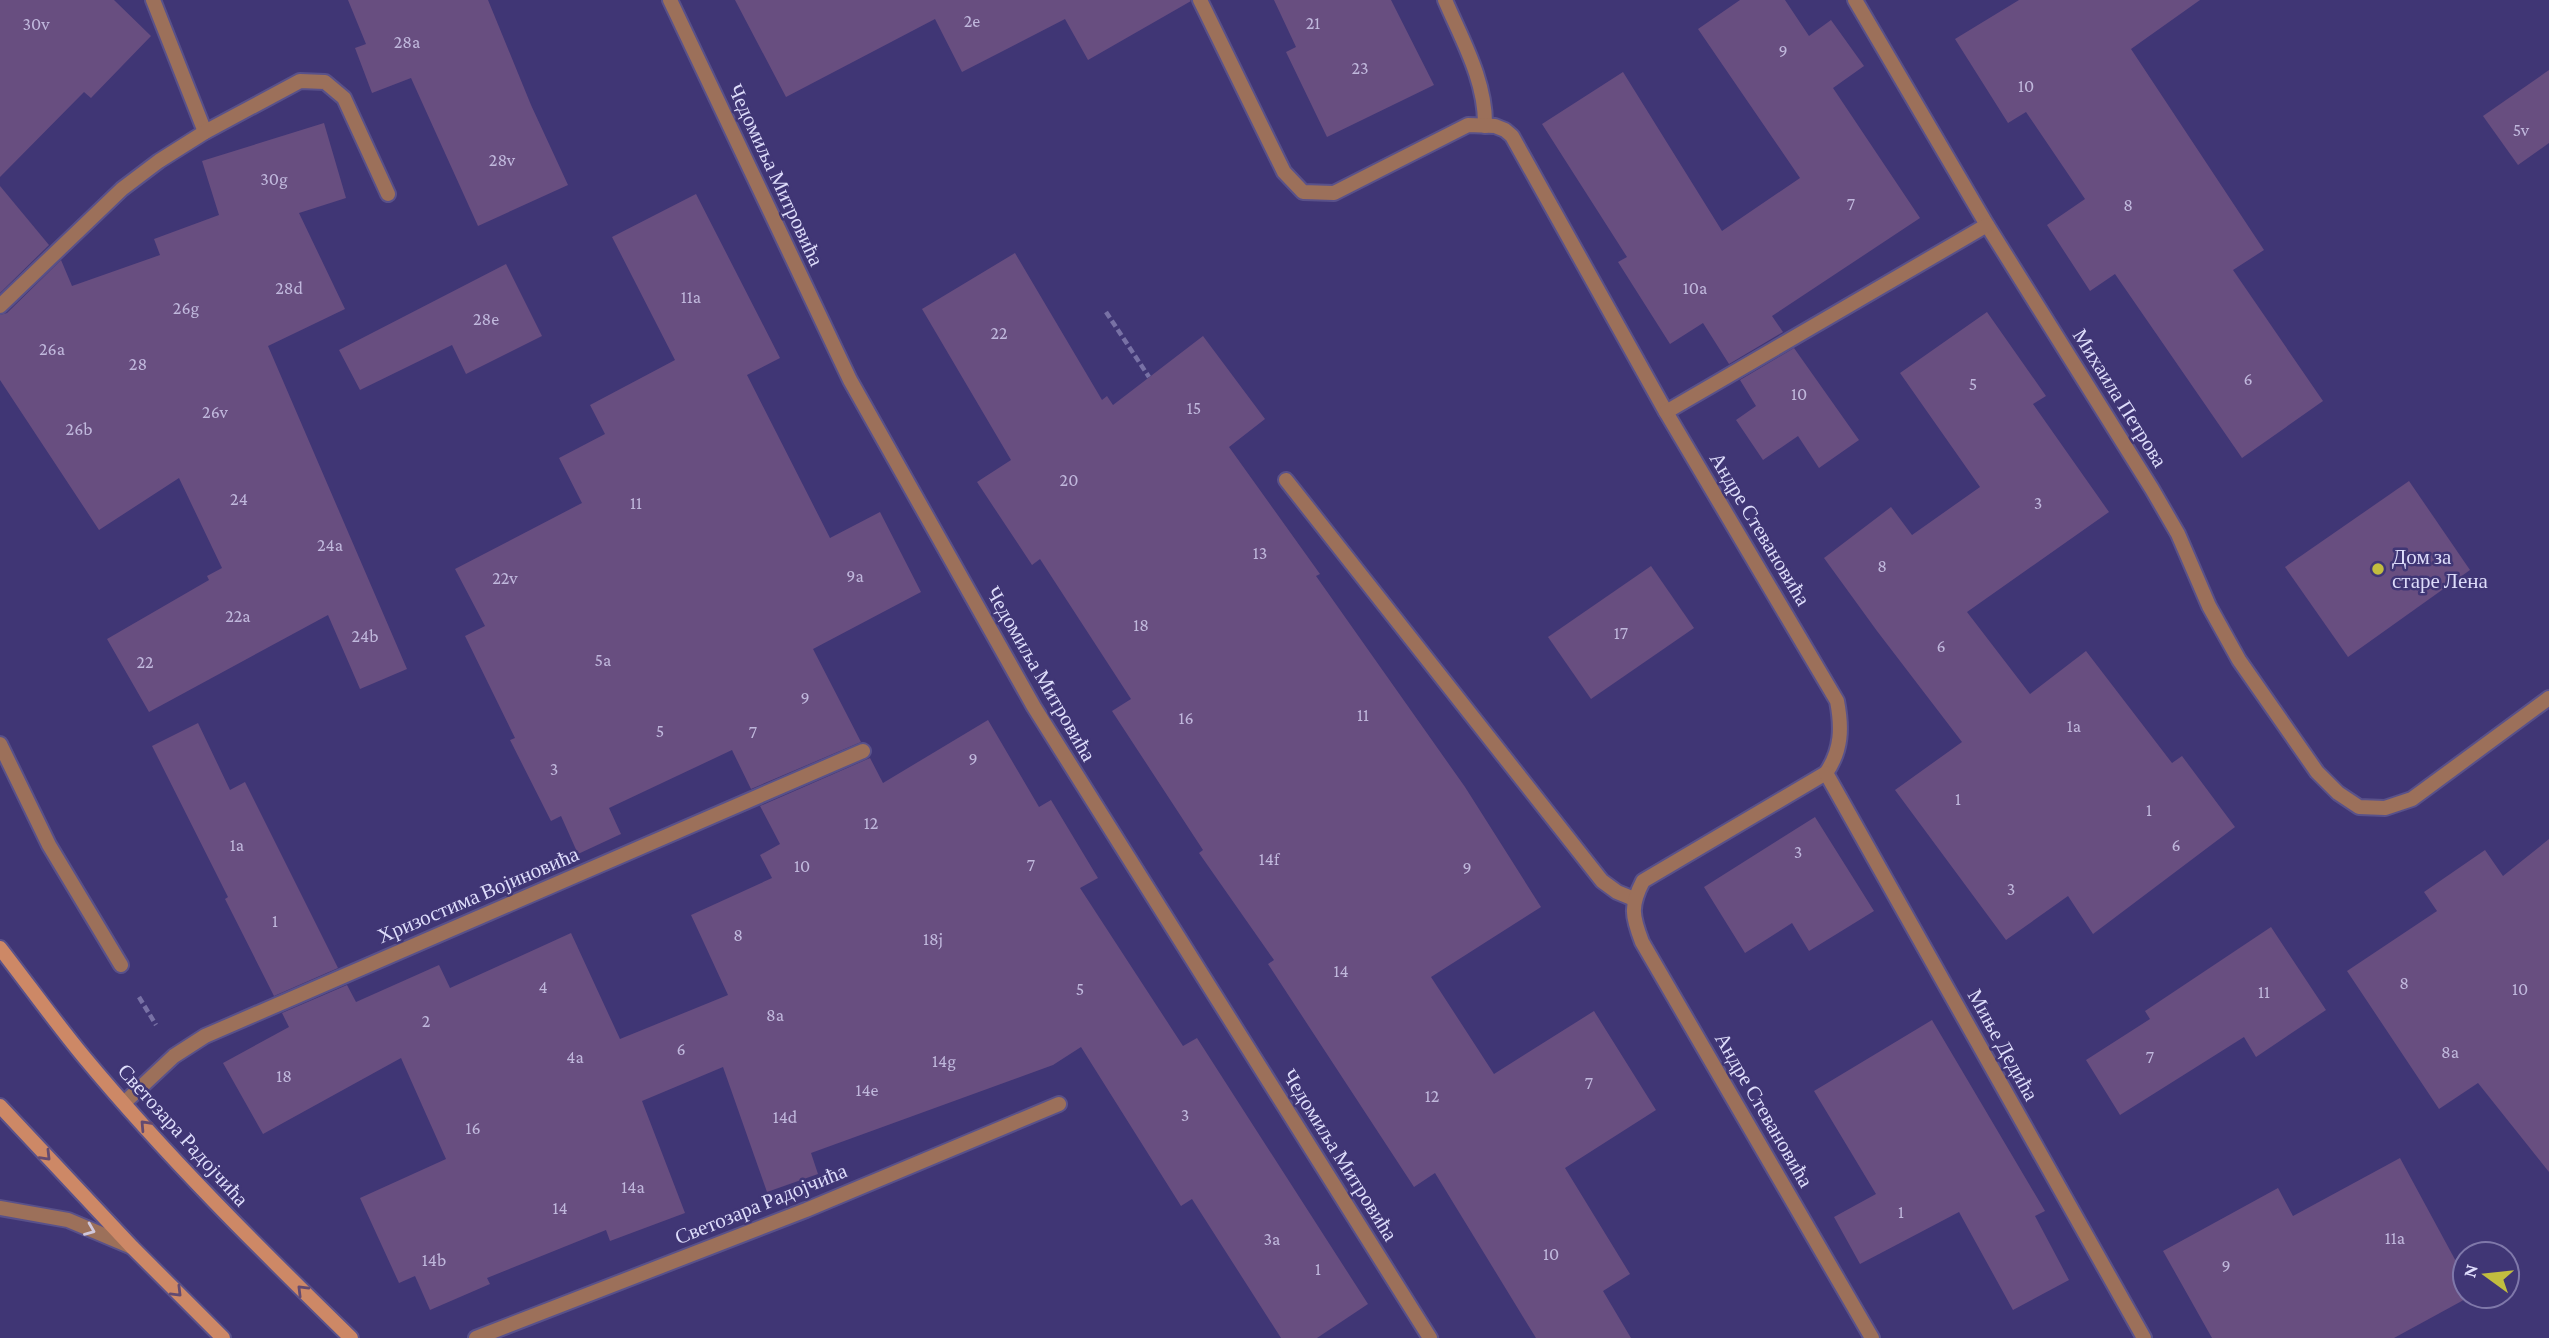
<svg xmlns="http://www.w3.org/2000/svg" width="2549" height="1338" font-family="'Crimson Pro',serif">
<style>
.building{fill:#684e80}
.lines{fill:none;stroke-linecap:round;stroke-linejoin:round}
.service-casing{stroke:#59518a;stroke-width:18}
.minor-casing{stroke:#59518a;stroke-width:18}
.secondary-casing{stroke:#59518a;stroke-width:18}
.path{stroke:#7871a5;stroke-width:4.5;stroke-dasharray:7 3.5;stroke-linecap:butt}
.service{stroke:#9c705a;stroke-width:14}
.minor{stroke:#9c705a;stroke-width:14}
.secondary{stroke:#cd8866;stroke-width:14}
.oneway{stroke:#634a71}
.oneway2{stroke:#d0c6da}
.poi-dot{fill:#c2bd3f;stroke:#403675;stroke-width:2.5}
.labels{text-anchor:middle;stroke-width:5;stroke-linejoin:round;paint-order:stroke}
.number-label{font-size:18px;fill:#c0b8dc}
.street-label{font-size:21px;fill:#dddcfa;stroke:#403675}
.poi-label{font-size:21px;fill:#dddcfa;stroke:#403675;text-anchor:start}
</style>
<rect width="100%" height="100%" fill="#403675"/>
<!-- building -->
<g class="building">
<path d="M0,0h114l37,36 -60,62 -7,-6 -84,85z"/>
<path d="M348,0h140l43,105 37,80 -90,41 -67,-148 -39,15 -17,-45 11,-4z"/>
<path d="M735,0h455l1,1 -103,59 -23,-41 -103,53 -27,-53 -149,78z"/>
<path d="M1274,0h117l43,85 -107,52 -41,-85 10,-5z"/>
<path d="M1740,0h45l24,36 22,-16 33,46 -31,22 87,130 -148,98 11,16 -54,32 -26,-41 -33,21 -52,-82 9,-5 -85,-133 81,-52 99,159 78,-53 -102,-149z"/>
<path d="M2019,0h181l-69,49 133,201 -31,20 90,131 -81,57 -127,-184 -25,17 -43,-66 38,-26 -59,-87 -18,11 -53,-84z"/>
<path d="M2549,70v73l-31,22 -35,-49z"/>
<path d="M324,123l22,75 -47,15 46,96 -77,37 139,323 -47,20 -32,-74 -179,97 -42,-73 102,-59 -2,-4 15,-8 -43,-90 -80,52 -99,-150v-65l7,-2 54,-53 11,26 88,-31 -6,-16 65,-24 -17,-54z"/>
<path d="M0,186l49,59 -49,48z"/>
<path d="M696,194l84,164 -33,17 83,163 50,-26 41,80 -108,57 48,93 -110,47 -19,-39 -123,58 12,26 -43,20 -17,-38 -10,5 -41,-81 5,-2 -50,-102 20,-10 -30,-57 127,-66 -23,-45 46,-24 -15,-29 85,-45 -63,-123z"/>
<path d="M1015,253l87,147 5,-4 6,9 90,-69 62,83 -36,28 91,127 -4,2 149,211 76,120 -110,70 63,97 100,-63 62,99 -91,58 65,106 -27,17 28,47h-95l-101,-165 -21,14 -146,-223 6,-4 -75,-107 4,-3 -91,-139 19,-12 -91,-140 -8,6 -55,-83 34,-22 -89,-151z"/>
<path d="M506,264l36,72 -76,38 -14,-29 -92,45 -21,-40z"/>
<path d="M1987,312l59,84 -13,8 76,108 -142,100 63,82 56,-43 86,112 10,-7 53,71 -142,107 -25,-38 -62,44 -111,-150 67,-48 -85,-111 -53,-73 67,-51 21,28 68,-48 -80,-114z"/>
<path d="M1794,348l65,92 -40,28 -21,-32 -35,24 -27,-40 20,-14 -16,-26z"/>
<path d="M2409,481l61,89 -122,87 -63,-90z"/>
<path d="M1651,566l43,62 -103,71 -43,-62z"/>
<path d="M988,720l51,87 12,-7 47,78 -18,10 103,158 14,-8 171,266 -51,34h-36l-89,-139 -11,7 -100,-159 -28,18 -242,88 7,21 -51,18 -44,-125 -81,34 43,112 -75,28 -4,-11 -119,48 3,6 -60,26 -15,-34 -16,7 -39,-85 86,-39 -45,-101 -138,76 -40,-71 66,-36 -7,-14 65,-28 9,17 83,-37 11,23 121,-55 49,106 108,-44 -37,-80 81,-37 -12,-23 20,-11 -20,-38 110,-48 13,25z"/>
<path d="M198,723l32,67 15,-8 93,186 -64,28 -49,-97 3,-2 -76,-151z"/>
<path d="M1815,817l59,94 -65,40 -17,-28 -47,30 -41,-66z"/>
<path d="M2549,839v333l-71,-89 -39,26 -92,-138 90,-60 -13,-19 61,-42 18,26z"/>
<path d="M2271,927l55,83 -70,47 -12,-20 -124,78 -34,-55 64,-41 -5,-8z"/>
<path d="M1932,1020l113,191 -10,5 34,64 -56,30 -54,-98 -99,52 -26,-47 42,-23 -62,-103z"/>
<path d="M2400,1158l65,120v18h6l-77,42h-182l-49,-87 115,-63 15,28z"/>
</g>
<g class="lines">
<defs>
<g id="service">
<path d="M153,0l52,132"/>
<path d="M1445,0c17,40 41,81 40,126"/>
<path d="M1286,480l316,401 15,11 17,7"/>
</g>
<g id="minor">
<path d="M670,0l180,380 184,327 396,631"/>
<path d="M1200,0l84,172 19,20 31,1 134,-68 27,1 10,4 7,6 154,276 171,289c5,26 5,49 -11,72l-183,108c-13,25 -11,35 -1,61l230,396"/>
<path d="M1855,0l132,225 165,264 26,45 31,72 30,54 78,112 21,21 21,14 26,1 27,-9 137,-101"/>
<path d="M0,306l122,-117 37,-28 46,-29 95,-51 25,1 19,16 44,96"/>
<path d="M1666,412l321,-187"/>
<path d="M0,744l49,101 72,120"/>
<path d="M1826,773l318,565"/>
<path d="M124,1103l50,-47 31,-20 658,-285"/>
<path d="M0,1208l68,12 64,27"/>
<path d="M476,1338l330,-128 253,-106"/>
</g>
<g id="secondary">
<path d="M0,948c28,36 55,74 84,109 82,99 175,191 267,281"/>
<path d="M0,1106l132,141 91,91"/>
</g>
</defs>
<!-- service casing -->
<use href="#service" class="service-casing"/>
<!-- minor casing -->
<use href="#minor" class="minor-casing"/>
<!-- secondary casing -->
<use href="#secondary" class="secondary-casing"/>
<!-- path -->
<g class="path">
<path d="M1106,312l43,65"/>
<path d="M139,997l17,28"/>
</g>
<!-- service -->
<use href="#service" class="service"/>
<!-- minor -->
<use href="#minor" class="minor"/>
<!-- secondary -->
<use href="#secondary" class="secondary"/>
</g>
<!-- one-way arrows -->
<defs><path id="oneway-chevron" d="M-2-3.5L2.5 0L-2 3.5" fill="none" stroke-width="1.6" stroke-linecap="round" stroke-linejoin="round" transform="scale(1.75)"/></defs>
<g class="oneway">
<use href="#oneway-chevron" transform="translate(145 1125) rotate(-133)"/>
<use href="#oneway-chevron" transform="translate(46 1156) rotate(46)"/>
<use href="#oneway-chevron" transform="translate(302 1290) rotate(-135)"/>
<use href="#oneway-chevron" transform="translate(177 1292) rotate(45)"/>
</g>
<use class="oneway2" href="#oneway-chevron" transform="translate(90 1230) rotate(22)"/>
<!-- markers -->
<circle class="poi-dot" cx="2378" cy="569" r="7"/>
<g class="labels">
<!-- number labels -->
<g class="number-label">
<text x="972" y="27">2e</text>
<text x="1313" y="29">21</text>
<text x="36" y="30">30v</text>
<text x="407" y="48">28a</text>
<text x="1783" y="57">9</text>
<text x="1360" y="74">23</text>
<text x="2026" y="92">10</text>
<text x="2521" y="136">5v</text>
<text x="502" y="166">28v</text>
<text x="274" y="185">30g</text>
<text x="1851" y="210">7</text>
<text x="2128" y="211">8</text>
<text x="289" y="294">28d</text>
<text x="1695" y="294">10a</text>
<text x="691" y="303">11a</text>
<text x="186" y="314">26g</text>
<text x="486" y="325">28e</text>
<text x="999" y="339">22</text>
<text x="52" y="355">26a</text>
<text x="138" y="370">28</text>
<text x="2248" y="385">6</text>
<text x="1973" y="390">5</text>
<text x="1799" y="400">10</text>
<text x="1194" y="414">15</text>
<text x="215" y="418">26v</text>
<text x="79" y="435">26b</text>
<text x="1069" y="486">20</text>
<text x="239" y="505">24</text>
<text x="636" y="509">11</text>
<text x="2038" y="509">3</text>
<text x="330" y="551">24a</text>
<text x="1260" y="559">13</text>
<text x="1882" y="572">8</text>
<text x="855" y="582">9a</text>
<text x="505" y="584">22v</text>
<text x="238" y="622">22a</text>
<text x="1141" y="631">18</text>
<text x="1621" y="639">17</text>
<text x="365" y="642">24b</text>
<text x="1941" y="652">6</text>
<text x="603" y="666">5a</text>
<text x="145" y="668">22</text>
<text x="805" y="704">9</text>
<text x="1363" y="721">11</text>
<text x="1186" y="724">16</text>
<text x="2074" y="732">1a</text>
<text x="660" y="737">5</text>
<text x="753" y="738">7</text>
<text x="973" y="765">9</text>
<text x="554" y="775">3</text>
<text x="1958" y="805">1</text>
<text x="2149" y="816">1</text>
<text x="871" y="829">12</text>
<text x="237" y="851">1a</text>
<text x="2176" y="851">6</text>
<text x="1798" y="858">3</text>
<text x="1269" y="865">14f</text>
<text x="1031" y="871">7</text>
<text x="802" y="872">10</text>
<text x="1467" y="874">9</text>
<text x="2011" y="895">3</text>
<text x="275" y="927">1</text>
<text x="738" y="941">8</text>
<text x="933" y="945">18j</text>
<text x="1341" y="977">14</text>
<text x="2404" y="989">8</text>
<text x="543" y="993">4</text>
<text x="1080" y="995">5</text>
<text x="2520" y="995">10</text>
<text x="2264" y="998">11</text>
<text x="775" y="1021">8a</text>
<text x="426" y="1027">2</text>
<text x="681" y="1055">6</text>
<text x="2450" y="1058">8a</text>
<text x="575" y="1063">4a</text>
<text x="2150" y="1063">7</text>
<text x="944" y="1067">14g</text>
<text x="284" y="1082">18</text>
<text x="1589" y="1089">7</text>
<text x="867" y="1096">14e</text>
<text x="1432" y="1102">12</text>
<text x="1185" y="1121">3</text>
<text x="785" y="1123">14d</text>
<text x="473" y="1134">16</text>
<text x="633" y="1193">14a</text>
<text x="560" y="1214">14</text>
<text x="1901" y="1218">1</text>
<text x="2395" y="1244">11a</text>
<text x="1272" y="1245">3a</text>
<text x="1551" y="1260">10</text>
<text x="434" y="1266">14b</text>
<text x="2226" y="1272">9</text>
<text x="1318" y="1275">1</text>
</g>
<!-- street labels -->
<g class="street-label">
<text transform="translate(776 175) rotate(65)" y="7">Чедомиља Митровића</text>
<text transform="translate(2120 398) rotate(58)" y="7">Михаила Петрова</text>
<text transform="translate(1760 529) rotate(59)" y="7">Андре Стевановића</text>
<text transform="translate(1041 674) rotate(60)" y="7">Чедомиља Митровића</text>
<text transform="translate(478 895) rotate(-23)" y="7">Хризостима Војиновића</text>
<text transform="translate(2003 1045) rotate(61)" y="7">Миње Дедића</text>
<text transform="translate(1764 1110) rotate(60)" y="7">Андре Стевановића</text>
<text transform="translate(183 1135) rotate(48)" y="7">Светозара Радојчића</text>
<text transform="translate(1340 1155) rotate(58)" y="7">Чедомиља Митровића</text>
<text transform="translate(761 1204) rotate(-22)" y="7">Светозара Радојчића</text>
</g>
<!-- poi labels -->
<g class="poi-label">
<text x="2392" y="564">Дом за<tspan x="2392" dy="24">старе Лена</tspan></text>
</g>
</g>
<!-- north arrow -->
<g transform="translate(2486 1275) rotate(285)"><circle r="33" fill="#403675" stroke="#7f78aa" stroke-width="2"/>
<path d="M0-5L12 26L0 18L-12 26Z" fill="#c2bd3f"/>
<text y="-10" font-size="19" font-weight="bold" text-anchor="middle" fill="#dddcfa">N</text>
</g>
</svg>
